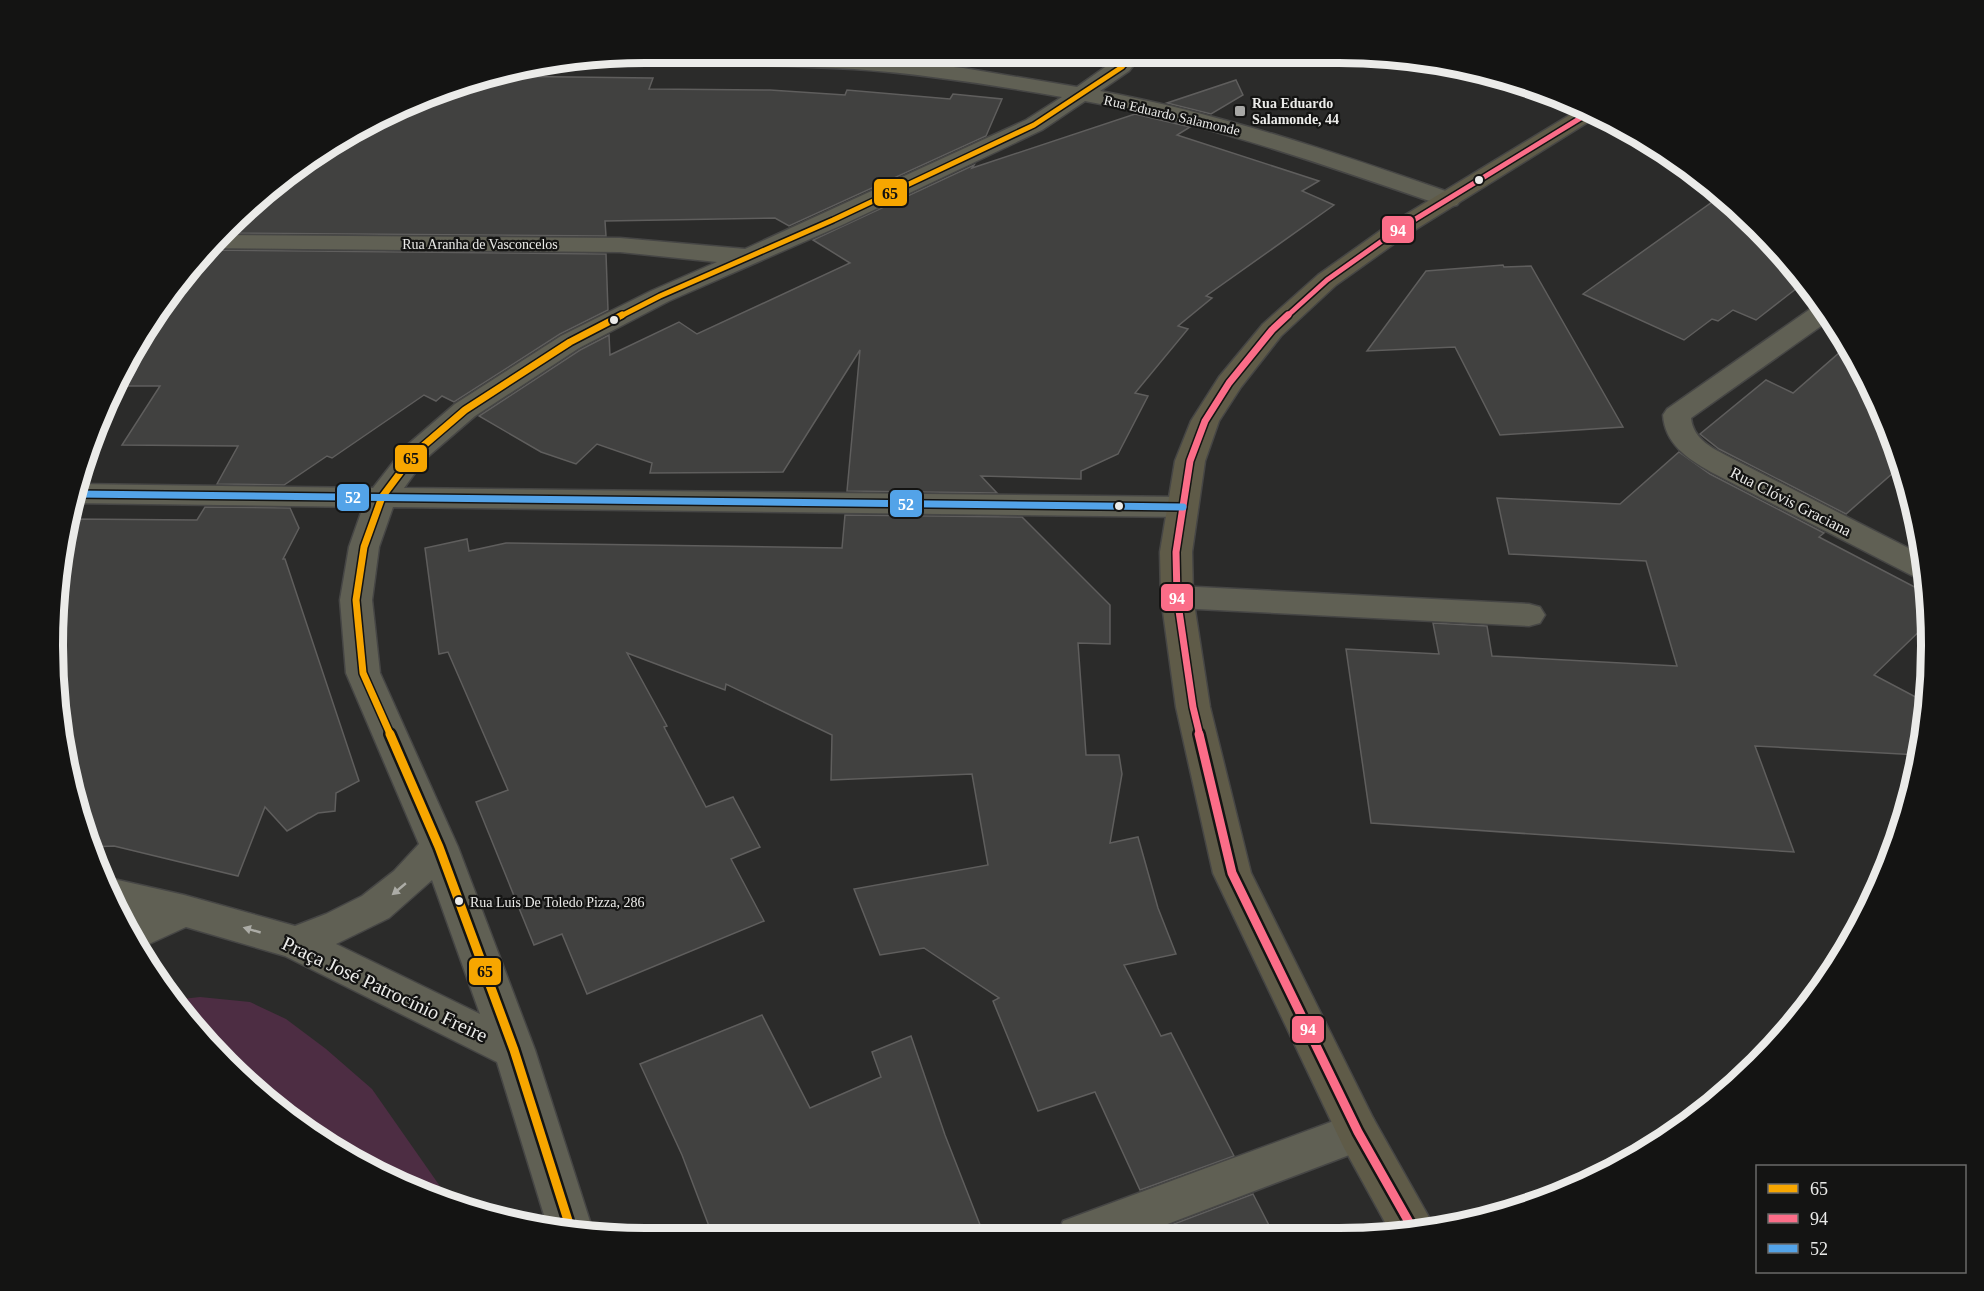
<svg xmlns="http://www.w3.org/2000/svg" width="1984" height="1291" font-family="Georgia,serif">
<style>
.green{fill:#4d2d43}
.building{fill:#414140;stroke:#5f5e5d;stroke-width:1.5}
.lines{fill:none;stroke-linecap:round;stroke-linejoin:round}
.minor-casing{stroke:#464645;stroke-width:3}
.major-casing{stroke:#464645;stroke-width:3}
.minor{fill:#606054;fill-rule:evenodd}
.major{fill:#5f5b48;fill-rule:evenodd}
.bus-1-far2-casing{stroke:#141413;stroke-width:8}
.bus-1-far1-casing{stroke:#141413;stroke-width:10}
.bus-1-casing{stroke:#141413;stroke-width:14}
.bus-2-far2-casing{stroke:#141413;stroke-width:8}
.bus-2-far1-casing{stroke:#141413;stroke-width:10}
.bus-2-casing{stroke:#141413;stroke-width:14}
.bus-3-casing{stroke:#141413;stroke-width:10}
.bus-1-far2{stroke:#f7a600;stroke-width:5}
.bus-1-far1{stroke:#f7a600;stroke-width:7}
.bus-1{stroke:#f7a600;stroke-width:9}
.bus-2-far2{stroke:#fb6d88;stroke-width:5}
.bus-2-far1{stroke:#fb6d88;stroke-width:7}
.bus-2{stroke:#fb6d88;stroke-width:9}
.bus-3{stroke:#53a3e8;stroke-width:7}
.oneway{fill:#acaca6}
.poi-dot{fill:#a8a8a6;stroke:#141413;stroke-width:2}
.bus-dot{fill:#ebebe9;stroke:#141413;stroke-width:2}
.labels{text-anchor:middle;stroke-width:4.5;stroke-linejoin:round;paint-order:stroke}
.far-poi-label{font-size:14px;font-weight:bold;fill:#ebebe9;stroke:#141413;text-anchor:start}
.far-street-label{font-size:14px;fill:#ebebe9;stroke:#141413}
.bus-label{font-size:14px;fill:#ebebe9;stroke:#141413;text-anchor:start}
.street-label{font-size:16px;fill:#ebebe9;stroke:#141413}
.near-street-label{font-size:20px;fill:#ebebe9;stroke:#141413}
.rim{fill:none;stroke:#ebebe9;stroke-width:8}
.line-badge{stroke:#141413;stroke-width:2}
.badge-label{font-size:16px;text-anchor:middle;font-weight:bold;fill:#fff}
.pale-badge-label{font-size:16px;text-anchor:middle;font-weight:bold;fill:#111}
</style>
<rect width="100%" height="100%" fill="#2b2b2a"/>
<!-- green -->
<path class="green" d="M200,997l50,5 36,17 40,30 46,40 79,113 -33,-9 -69,-34 -94,-67 -81,-92z"/>
<!-- building -->
<g class="building">
<path d="M488,76l165,2 -4,11 121,1 75,5 2,-5 103,9 3,-5 49,5 -16,37 -197,90 -14,-8 -170,3 1,15 -386,-3 96,-80 139,-69z"/>
<path d="M1236,80l7,15 -32,19 -44,-11z"/>
<path d="M1135,114l55,13 -13,8 142,46 -17,10 32,14 -128,91 6,2 -34,28 10,3 -53,64 13,3 -30,58 -37,17v8l-100,-3 16,17 -150,-2 13,-141 -77,122 -133,1 2,-10 -55,-19 -21,20 -35,-12 -62,-36 101,-66 29,-15 1,20 69,-33 18,12 153,-71 -37,-23 161,-75 -2,3z"/>
<path d="M1722,195l84,86 -50,39 -23,-10 -15,11 -6,-2 -28,21 -101,-46z"/>
<path d="M206,250l400,4 2,56 -48,24 -106,68 -12,-6 -6,5 -12,-6 -92,63 -5,-2 -43,29 -67,-1 21,-38 -116,-1 38,-59h-34l10,-16h-7l3,-4h-8l51,-81z"/>
<path d="M1503,265l1,2 27,-1 92,161 -123,8 -45,-88 -88,4 59,-80z"/>
<path d="M1847,346l23,37 31,83 -55,48 -127,-65 -19,-15 66,-54 27,13z"/>
<path d="M1679,452l31,22 114,59 -5,4 109,57 2,27 -56,54 53,28 -1,20 -7,32 -164,-9 39,106 -423,-29 -25,-174 93,5 -6,-31 54,3 5,30 185,10 -31,-105 -137,-7 -12,-56 123,6z"/>
<path d="M205,507l85,1 9,20 -16,31h2l74,222 -23,12 -1,18 -17,2 -31,18 -22,-24 -27,69 -124,-30 -25,1 -16,-48 -19,-114v-78l17,-88 126,1z"/>
<path d="M845,515l177,2 88,88v39l-32,-1 8,112h33l3,19 -12,69 28,-6 20,71 18,46 -52,11 37,71 10,-3 63,123 -94,34 -45,-98 -57,19 -45,-110 6,-3 -75,-50 -44,7 -26,-66 134,-24 -16,-91 -141,6 1,-45 -106,-51 -1,6 -98,-37 40,73 -3,1 42,80 27,-10 27,50 -29,12 33,62 -177,73 -25,-60 -28,11 -58,-143 32,-12 -60,-138 -9,2 -14,-106 42,-9 2,12 37,-8 336,5z"/>
<path d="M762,1015l48,93 71,-31 -9,-25 39,-16 34,99 39,100 -272,-1 -30,-79 -42,-91z"/>
<path d="M1253,1194l22,43 -114,-1 -3,-6z"/>
</g>
<g class="lines">
<defs>
<g id="minor">
<path d="M568,58h297l98,10 114,19 41,-29h21l-10,13 -29,20c123,23 239,63 357,104l4,5 -4,5 -8,2 -8,-2c-120,-41 -231,-81 -356,-104l-43,29 -200,95 -173,76 -90,47 -104,68 -50,43 -21,29 779,9 11,3 4,7 -4,7 -11,3 -790,-10 -14,40 -7,53 8,73 78,174 77,203 59,184 -26,-1 -20,-5 -51,-166 -212,-106 -99,-29 -48,22 -15,-28 12,-5 -16,-4 -17,-31 7,-3 75,17 111,31 31,-12 36,-18 32,-25 25,-27 -73,-171 -6,-73 9,-53 14,-40 -289,-4 4,-19 295,4 32,-41 50,-43 106,-68 90,-45 66,-29 -97,-10 -413,-4 12,-13 401,3 125,11 281,-129 36,-23c-69,-12 -138,-23 -208,-28 -97,-6 -194,-4 -291,-4l-9,-4zM432,880l48,134 -144,-70 53,-26z"/>
<path d="M1821,304l10,15 -140,99c2,22 23,31 40,40l191,97 4,24 -13,-3 -202,-104c-24,-14 -46,-28 -48,-57l4,-6 149,-104z"/>
<path d="M1177,586l352,18 11,3 5,8 -5,8 -11,3 -352,-18 -11,-3 -5,-8 5,-8z"/>
<path d="M1358,1112l15,6 6,14 -6,14 -237,90h-79l6,-15z"/>
</g>
<path id="major" d="M1583,107l18,7 -196,122 -69,49 -55,51 -40,51 -22,34 -14,40 -13,91 1,45 17,110 41,166 122,245 62,110 -43,7 -49,-89 -130,-273 -37,-166 -15,-110 -1,-45 15,-91 16,-40 28,-44 44,-53 55,-49 69,-49z"/>
</defs>
<!-- minor casing -->
<use href="#minor" class="minor-casing"/>
<!-- major casing -->
<use href="#major" class="major-casing"/>
<!-- minor -->
<use href="#minor" class="minor"/>
<!-- major -->
<use href="#major" class="major"/>
<defs>
<path id="bus-1-far2" d="M619,317l41,-21 173,-76 201,-95 88,-58 7,-9"/>
<path id="bus-1-far1" d="M391,736l-28,-63 -7,-73 8,-53 18,-50 33,-44 50,-43 105,-68 52,-27"/>
<path id="bus-1" d="M390,734l49,113 75,203 58,183"/>
<path id="bus-2-far2" d="M1286,317l41,-37 69,-49 196,-120"/>
<path id="bus-2-far1" d="M1200,736l-7,-29 -16,-110 -1,-45 14,-91 15,-40 24,-38 43,-53 16,-15"/>
<path id="bus-2" d="M1199,734l33,139 126,259 56,99"/>
<path id="bus-3" d="M76,494l1107,13"/>
</defs>
<!-- bus-1-far2 casing -->
<use href="#bus-1-far2" class="bus-1-far2-casing"/>
<!-- bus-1-far1 casing -->
<use href="#bus-1-far1" class="bus-1-far1-casing"/>
<!-- bus-1 casing -->
<use href="#bus-1" class="bus-1-casing"/>
<!-- bus-2-far2 casing -->
<use href="#bus-2-far2" class="bus-2-far2-casing"/>
<!-- bus-2-far1 casing -->
<use href="#bus-2-far1" class="bus-2-far1-casing"/>
<!-- bus-2 casing -->
<use href="#bus-2" class="bus-2-casing"/>
<!-- bus-3 casing -->
<use href="#bus-3" class="bus-3-casing"/>
<!-- bus-1-far2 -->
<use href="#bus-1-far2" class="bus-1-far2"/>
<!-- bus-1-far1 -->
<use href="#bus-1-far1" class="bus-1-far1"/>
<!-- bus-1 -->
<use href="#bus-1" class="bus-1"/>
<!-- bus-2-far2 -->
<use href="#bus-2-far2" class="bus-2-far2"/>
<!-- bus-2-far1 -->
<use href="#bus-2-far1" class="bus-2-far1"/>
<!-- bus-2 -->
<use href="#bus-2" class="bus-2"/>
<!-- bus-3 -->
<use href="#bus-3" class="bus-3"/>
</g>
<!-- one-way arrows -->
<defs><path id="oneway-solid" d="M-6-.8H1V-3.2L6.5 0L1 3.2V.8H-6Z" transform="scale(1.5)"/></defs>
<g class="oneway">
<use href="#oneway-solid" transform="translate(399 889) rotate(140)"/>
<use href="#oneway-solid" transform="translate(252 930) rotate(-164)"/>
</g>
<!-- markers -->
<rect class="poi-dot" x="1234" y="105" width="12" height="12" rx="3"/>
<g class="bus-dot">
<circle cx="1479" cy="180" r="5"/>
<circle cx="614" cy="320" r="5"/>
<circle cx="1119" cy="506" r="5"/>
<circle cx="459" cy="901" r="5"/>
</g>
<g class="labels">
<!-- far-poi labels -->
<g class="far-poi-label">
<text x="1252" y="108">Rua Eduardo<tspan x="1252" dy="16">Salamonde, 44</tspan></text>
</g>
<!-- far-street labels -->
<g class="far-street-label">
<text transform="translate(1172 115) rotate(13)" y="5">Rua Eduardo Salamonde</text>
<text x="480" y="249">Rua Aranha de Vasconcelos</text>
</g>
<!-- bus labels -->
<g class="bus-label">
<text x="470" y="907">Rua Luís De Toledo Pizza, 286</text>
</g>
<!-- street labels -->
<g class="street-label">
<text transform="translate(1791 501) rotate(27)" y="6">Rua Clóvis Graciana</text>
</g>
<!-- near-street labels -->
<g class="near-street-label">
<text transform="translate(385 989) rotate(25)" y="7">Praça José Patrocínio Freire</text>
</g>
</g>
<!-- crop -->
<path d="M0 0H1984V1291H0ZM645 63H1339A582 582 0 0 1 1921 645V646A582 582 0 0 1 1339 1228H645A582 582 0 0 1 63 646V645A582 582 0 0 1 645 63Z" fill="#141413" fill-rule="evenodd"/>
<path class="rim" d="M645 63H1339A582 582 0 0 1 1921 645V646A582 582 0 0 1 1339 1228H645A582 582 0 0 1 63 646V645A582 582 0 0 1 645 63Z"/>
<g class="line-badge">
<rect x="873" y="178" width="35" height="29" rx="6" fill="#f7a600"/>
<rect x="1381" y="215" width="34" height="29" rx="6" fill="#fb6d88"/>
<rect x="394" y="444" width="34" height="29" rx="6" fill="#f7a600"/>
<rect x="336" y="483" width="34" height="29" rx="6" fill="#53a3e8"/>
<rect x="889" y="489" width="34" height="29" rx="6" fill="#53a3e8"/>
<rect x="1160" y="583" width="34" height="29" rx="6" fill="#fb6d88"/>
<rect x="468" y="957" width="34" height="29" rx="6" fill="#f7a600"/>
<rect x="1291" y="1015" width="34" height="29" rx="6" fill="#fb6d88"/>
</g>
<g class="badge-label">
<text x="1398" y="236">94</text>
<text x="353" y="503">52</text>
<text x="906" y="510">52</text>
<text x="1177" y="604">94</text>
<text x="1308" y="1035">94</text>
</g>
<g class="pale-badge-label">
<text x="890" y="199">65</text>
<text x="411" y="464">65</text>
<text x="485" y="977">65</text>
</g>
<!-- legend -->
<rect x="1756" y="1165" width="210" height="108" fill="#141413" stroke="#6a6a69" stroke-width="1.5"/>
<rect x="1768" y="1184" width="30" height="9" fill="#f7a600" stroke="#6a6a69" stroke-width="1.5"/>
<text x="1810" y="1195" font-size="18" fill="#ebebe9">65</text>
<rect x="1768" y="1214" width="30" height="9" fill="#fb6d88" stroke="#6a6a69" stroke-width="1.5"/>
<text x="1810" y="1225" font-size="18" fill="#ebebe9">94</text>
<rect x="1768" y="1244" width="30" height="9" fill="#53a3e8" stroke="#6a6a69" stroke-width="1.5"/>
<text x="1810" y="1255" font-size="18" fill="#ebebe9">52</text>
</svg>
